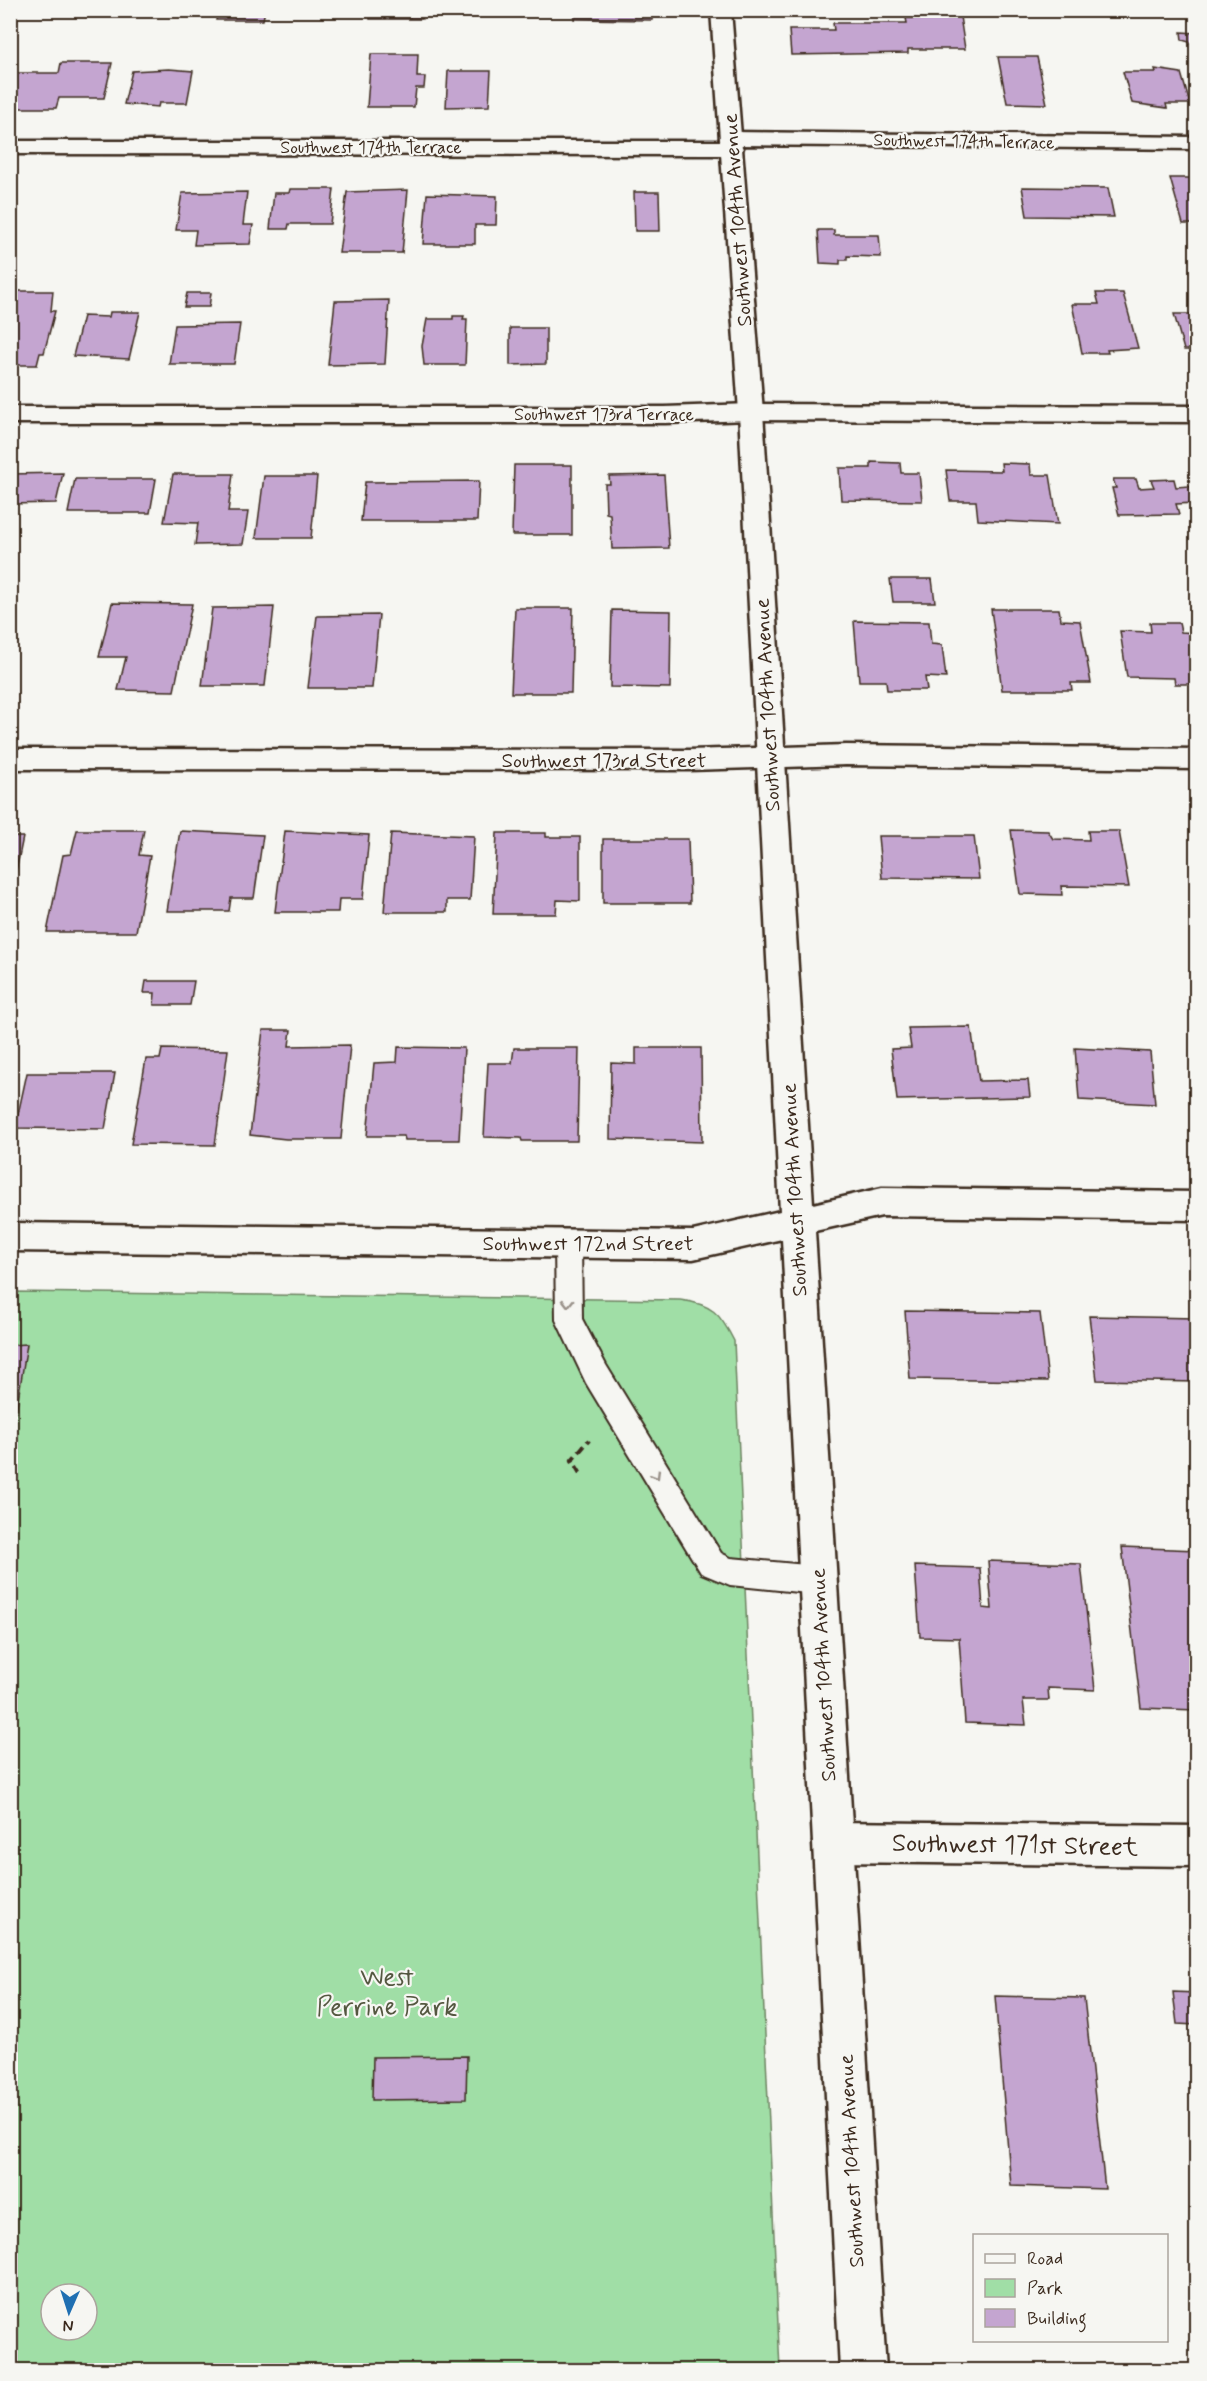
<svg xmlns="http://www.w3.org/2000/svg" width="1207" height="2381" font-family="Mynerve,sans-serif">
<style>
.green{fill:#a0dea6;stroke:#6e8462;stroke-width:1.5;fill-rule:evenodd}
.building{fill:#c4a5d0;stroke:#3b2a1e;stroke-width:1.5}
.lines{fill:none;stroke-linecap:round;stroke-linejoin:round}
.lane-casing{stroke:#3b2a1e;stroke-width:4}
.street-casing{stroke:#3b2a1e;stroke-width:5}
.secondary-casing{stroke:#3b2a1e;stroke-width:5}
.path{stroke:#3b2a1e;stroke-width:4.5;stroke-dasharray:8 5;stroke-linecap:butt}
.lane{fill:#f6f6f2;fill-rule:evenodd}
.street{fill:#f6f6f2;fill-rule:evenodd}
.secondary{fill:#f6f6f2;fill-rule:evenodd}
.oneway{stroke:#989088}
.labels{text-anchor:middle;stroke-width:4.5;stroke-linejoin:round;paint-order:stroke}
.far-street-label{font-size:18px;fill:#3b2a1e;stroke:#f6f6f2}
.street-label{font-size:21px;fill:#3b2a1e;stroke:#f6f6f2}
.near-street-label{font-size:26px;fill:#3b2a1e;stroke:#f6f6f2}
.near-park-label{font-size:26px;fill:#545740;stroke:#f6f6f2}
</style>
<rect width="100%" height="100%" fill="#f6f6f2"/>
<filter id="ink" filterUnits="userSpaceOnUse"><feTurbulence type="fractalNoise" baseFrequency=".0167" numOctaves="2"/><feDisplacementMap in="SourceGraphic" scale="12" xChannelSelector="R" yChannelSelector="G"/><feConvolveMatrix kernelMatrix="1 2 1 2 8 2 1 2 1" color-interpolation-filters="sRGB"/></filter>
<g filter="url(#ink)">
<!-- green -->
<path class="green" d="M11,1292l669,8c32,4 40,13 54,41l46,1029h-769zM51,2294h36v36h-36z"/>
<!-- building -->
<g class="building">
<path d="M218,10h47l-2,10h-47z"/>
<path d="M371,10h51v9h-52z"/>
<path d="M574,10h78v10l-78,-1z"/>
<path d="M929,10h30l6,39h-57v4l-117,2 -2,-25h45l-1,-7h74l-1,-5h24z"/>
<path d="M1181,32l15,1v11l-14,-4z"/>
<path d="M371,54h47l-1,23h8l-1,11h-8l-2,19h-47z"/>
<path d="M998,57h39l10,47 -40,-1z"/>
<path d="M61,63h51l-8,35h-45l-3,10h-46l2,-35h47z"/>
<path d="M169,69l24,2 -6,32h-28l-1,4 -34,-3 8,-33z"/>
<path d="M1155,69l26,4 9,31h-24l1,4 -35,-5 -9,-31h33z"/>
<path d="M448,71h43l-2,35 -43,1z"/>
<path d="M1170,178h26v46h-13z"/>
<path d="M1022,187l86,1 6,29 -87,-1z"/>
<path d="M290,189h44l-4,35h-41l-1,5h-18l4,-36h15z"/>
<path d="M408,190l-6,63h-63l8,-61z"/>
<path d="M247,192l-4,33h10l-3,19 -56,1 2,-15h-20l6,-37z"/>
<path d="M634,192h25l1,39h-25z"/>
<path d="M427,194l70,2 -1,29h-21v19h-52z"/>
<path d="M818,230h16v5h45l2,22 -34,-1v4h-7v4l-20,-1z"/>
<path d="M18,291h35l-2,20h4l-11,42h-4l-3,12h-27v-65h6z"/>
<path d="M187,293h24l-2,14h-25z"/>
<path d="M1096,293h27l15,55 -31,2 1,3h-26l-10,-49h27z"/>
<path d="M389,300l-4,64 -57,1 7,-64z"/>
<path d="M110,312h30l-11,47 -56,-3 10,-40 26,1z"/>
<path d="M1174,314h22v36h-12z"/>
<path d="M453,316h11l-1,3h4l-2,46h-41l-2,-19 5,-27h26z"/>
<path d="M240,324l-6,40h-65l6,-39z"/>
<path d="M510,328h36v36l-36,1z"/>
<path d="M871,462l29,1 1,10h18l3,28 -81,-1 -2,-32h32z"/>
<path d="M1001,463l29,1 1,11h19l8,49 -80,-4 -2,-19h-26l-4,-31 56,1z"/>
<path d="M514,465h58v70h-60z"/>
<path d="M63,473l-7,30 -46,1v-30z"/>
<path d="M173,474h60l-5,38h20l-5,32 -48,1 3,-22 -34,-1z"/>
<path d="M664,475l5,73 -57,1 -2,-35 -4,-1 -1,-29h5l-1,-8z"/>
<path d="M264,476h53l-6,62h-55z"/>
<path d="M75,479h81l-6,34h-82z"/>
<path d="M1113,479h23l3,9 15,-1 -3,-7 23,-1 2,8 14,-1 5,17 -19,1 3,10 -60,1 -7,-27h4z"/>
<path d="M479,481l-2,40h-116l4,-39z"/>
<path d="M890,579h42l3,23h-42z"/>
<path d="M112,603l80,1 -18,87 -56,-1 8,-33h-27z"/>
<path d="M274,607l-9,79h-63l10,-78z"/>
<path d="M515,608h58l-2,85h-60z"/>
<path d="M991,609h68l2,11 19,1 11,62h-20l1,7h-70z"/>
<path d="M612,610l59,1 -1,77 -60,-1z"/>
<path d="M379,615l-7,73h-64l9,-72z"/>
<path d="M854,621l75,1 2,22 11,1 4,33 -21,-1 2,13h-40l-1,-9h-27z"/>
<path d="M1150,623h29l2,9 15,1v51h-21l-1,-6 -47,-1 -7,-46 31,1z"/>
<path d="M77,830h67l-5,25 11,1 -14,76h-89l16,-77 8,-1z"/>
<path d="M1011,830l37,1 5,8 36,1 -1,-9h31l10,56 -68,-1 1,9 -42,-1z"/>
<path d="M180,831l83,4 -9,63h-23l-2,13h-62z"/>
<path d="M285,831l84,4 -6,64h-24l-1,13h-63z"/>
<path d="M391,833l83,3 -4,64h-23v12h-63z"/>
<path d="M497,833h49v4h34v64l-23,-1 -1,14h-63z"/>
<path d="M878,836h96l5,43 -97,-1z"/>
<path d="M10,837h13l-11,54h-2z"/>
<path d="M603,839h85l2,64h-87z"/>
<path d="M146,981h48l-4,24h-36l1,-12h-11z"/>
<path d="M971,1027l8,54 49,-1 2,17 -133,3 -6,-51 20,-1 -3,-20z"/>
<path d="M263,1030h28l-2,16 61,-1 -9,94h-55l-36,-4z"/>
<path d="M398,1047l66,1 -5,92h-54l-1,-4h-37l7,-73 23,-1z"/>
<path d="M514,1048h65l-2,93h-55l-1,-3 -37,-1 4,-74h24z"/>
<path d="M636,1048h65l1,94 -92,-3 1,-76 25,1z"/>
<path d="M1075,1048l75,4 5,52 -76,-4z"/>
<path d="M162,1049l66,1 -13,95 -84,-1 15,-85h14z"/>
<path d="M27,1073h88l-10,56 -90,-1z"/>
<path d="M905,1311l135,2 8,68 -138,-2z"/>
<path d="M1089,1316l107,2v64l-99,-2z"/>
<path d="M27,1344l-17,105v-104z"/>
<path d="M1122,1547l74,3v160l-55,-2z"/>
<path d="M988,1561l93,3 14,126 -47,-2 1,12h-26l3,25 -61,-2 -6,-85 -39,-1 -5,-71 65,2 3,40 9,1z"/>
<path d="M1173,1992l23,1v32l-19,-1z"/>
<path d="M995,1996l89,2 21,191 -94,-3z"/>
<path d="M467,2056l-1,43 -94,1 1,-43z"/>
</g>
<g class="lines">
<defs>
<path id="lane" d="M568,1233l9,3 4,8 1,75 24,46 115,188 10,5 86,8 10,4 4,10 -4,10 -10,4 -87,-9 -29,-12 -115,-190 -30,-63 -1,-76 4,-8z"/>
<g id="street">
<path d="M731,132l465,5v12l-456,-4 3,3 -3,5 -8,2 -722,-1v-13h713l-3,-3 3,-5z"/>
<path d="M751,404l445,2v16l-445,-2 -86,3h-655v-16h655z"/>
<path d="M846,745l350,4v20l-350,-4 -157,5 -679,-1v-20l679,1z"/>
<path d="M833,1822l363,4v40l-363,-4 -14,-6 -6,-14 6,-14z"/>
</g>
<path id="secondary" d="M711,10h20l32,402 50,792 69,-16 314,4v28l-314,-4 -67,15 71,1139h-46l-58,-1131 -89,20 -683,-8v-28l683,8 87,-20 -41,-799z"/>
</defs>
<!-- lane casing -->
<use href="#lane" class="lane-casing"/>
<!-- street casing -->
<use href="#street" class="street-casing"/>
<!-- secondary casing -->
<use href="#secondary" class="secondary-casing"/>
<!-- path -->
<path class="path" d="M580,1473l-8,-13 17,-20"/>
<!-- lane -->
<use href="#lane" class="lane"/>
<!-- street -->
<use href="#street" class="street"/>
<!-- secondary -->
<use href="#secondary" class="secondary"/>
</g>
<!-- one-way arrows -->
<defs><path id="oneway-chevron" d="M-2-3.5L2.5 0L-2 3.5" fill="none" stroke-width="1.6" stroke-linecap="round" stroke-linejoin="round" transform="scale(1.5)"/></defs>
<g class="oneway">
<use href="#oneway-chevron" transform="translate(568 1303) rotate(90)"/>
<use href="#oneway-chevron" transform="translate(656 1475) rotate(59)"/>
</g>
</g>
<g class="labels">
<!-- far-street labels -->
<g class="far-street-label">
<text transform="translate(964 141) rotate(1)" y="6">Southwest 174th Terrace</text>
<text x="371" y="153">Southwest 174th Terrace</text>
<text x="604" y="420">Southwest 173rd Terrace</text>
</g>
<!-- street labels -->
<g class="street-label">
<text transform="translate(737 220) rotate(-94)" y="7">Southwest 104th Avenue</text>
<text transform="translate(767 705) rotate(-93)" y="7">Southwest 104th Avenue</text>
<text x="604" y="767">Southwest 173rd Street</text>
<text transform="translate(794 1190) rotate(-93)" y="7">Southwest 104th Avenue</text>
<text x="588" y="1250">Southwest 172nd Street</text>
<text transform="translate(823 1675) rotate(-93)" y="7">Southwest 104th Avenue</text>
<text transform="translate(851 2161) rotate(-93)" y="7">Southwest 104th Avenue</text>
</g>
<!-- near-street labels -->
<g class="near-street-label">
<text transform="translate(1015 1844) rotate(1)" y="9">Southwest 171st Street</text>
</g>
<!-- near-park labels -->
<g class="near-park-label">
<text x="387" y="1985">West<tspan x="387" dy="30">Perrine Park</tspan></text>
</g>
</g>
<!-- margin -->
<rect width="1207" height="2381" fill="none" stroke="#f6f6f2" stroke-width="36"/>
<rect x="18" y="18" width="1171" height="2345" fill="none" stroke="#3b2a1e" stroke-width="2" filter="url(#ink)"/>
<!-- legend -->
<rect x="973" y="2234" width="195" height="108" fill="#f6f6f2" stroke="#aba49d" stroke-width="1.5"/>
<rect x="985" y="2254" width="30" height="9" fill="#f6f6f2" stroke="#aba49d" stroke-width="1.5"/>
<text x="1027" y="2264" font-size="18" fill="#3b2a1e">Road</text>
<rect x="985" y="2279" width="30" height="18" fill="#a0dea6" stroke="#aba49d" stroke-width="1.5"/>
<text x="1027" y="2294" font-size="18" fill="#3b2a1e">Park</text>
<rect x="985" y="2309" width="30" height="18" fill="#c4a5d0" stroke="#aba49d" stroke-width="1.5"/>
<text x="1027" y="2324" font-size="18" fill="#3b2a1e">Building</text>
<!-- north arrow -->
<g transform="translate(69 2312) rotate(183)"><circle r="28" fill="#f6f6f2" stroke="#aba49d" stroke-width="1.5"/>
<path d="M0-4.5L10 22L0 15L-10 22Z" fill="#1f6fb2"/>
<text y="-9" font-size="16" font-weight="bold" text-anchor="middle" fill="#3b2a1e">N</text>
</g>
</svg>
